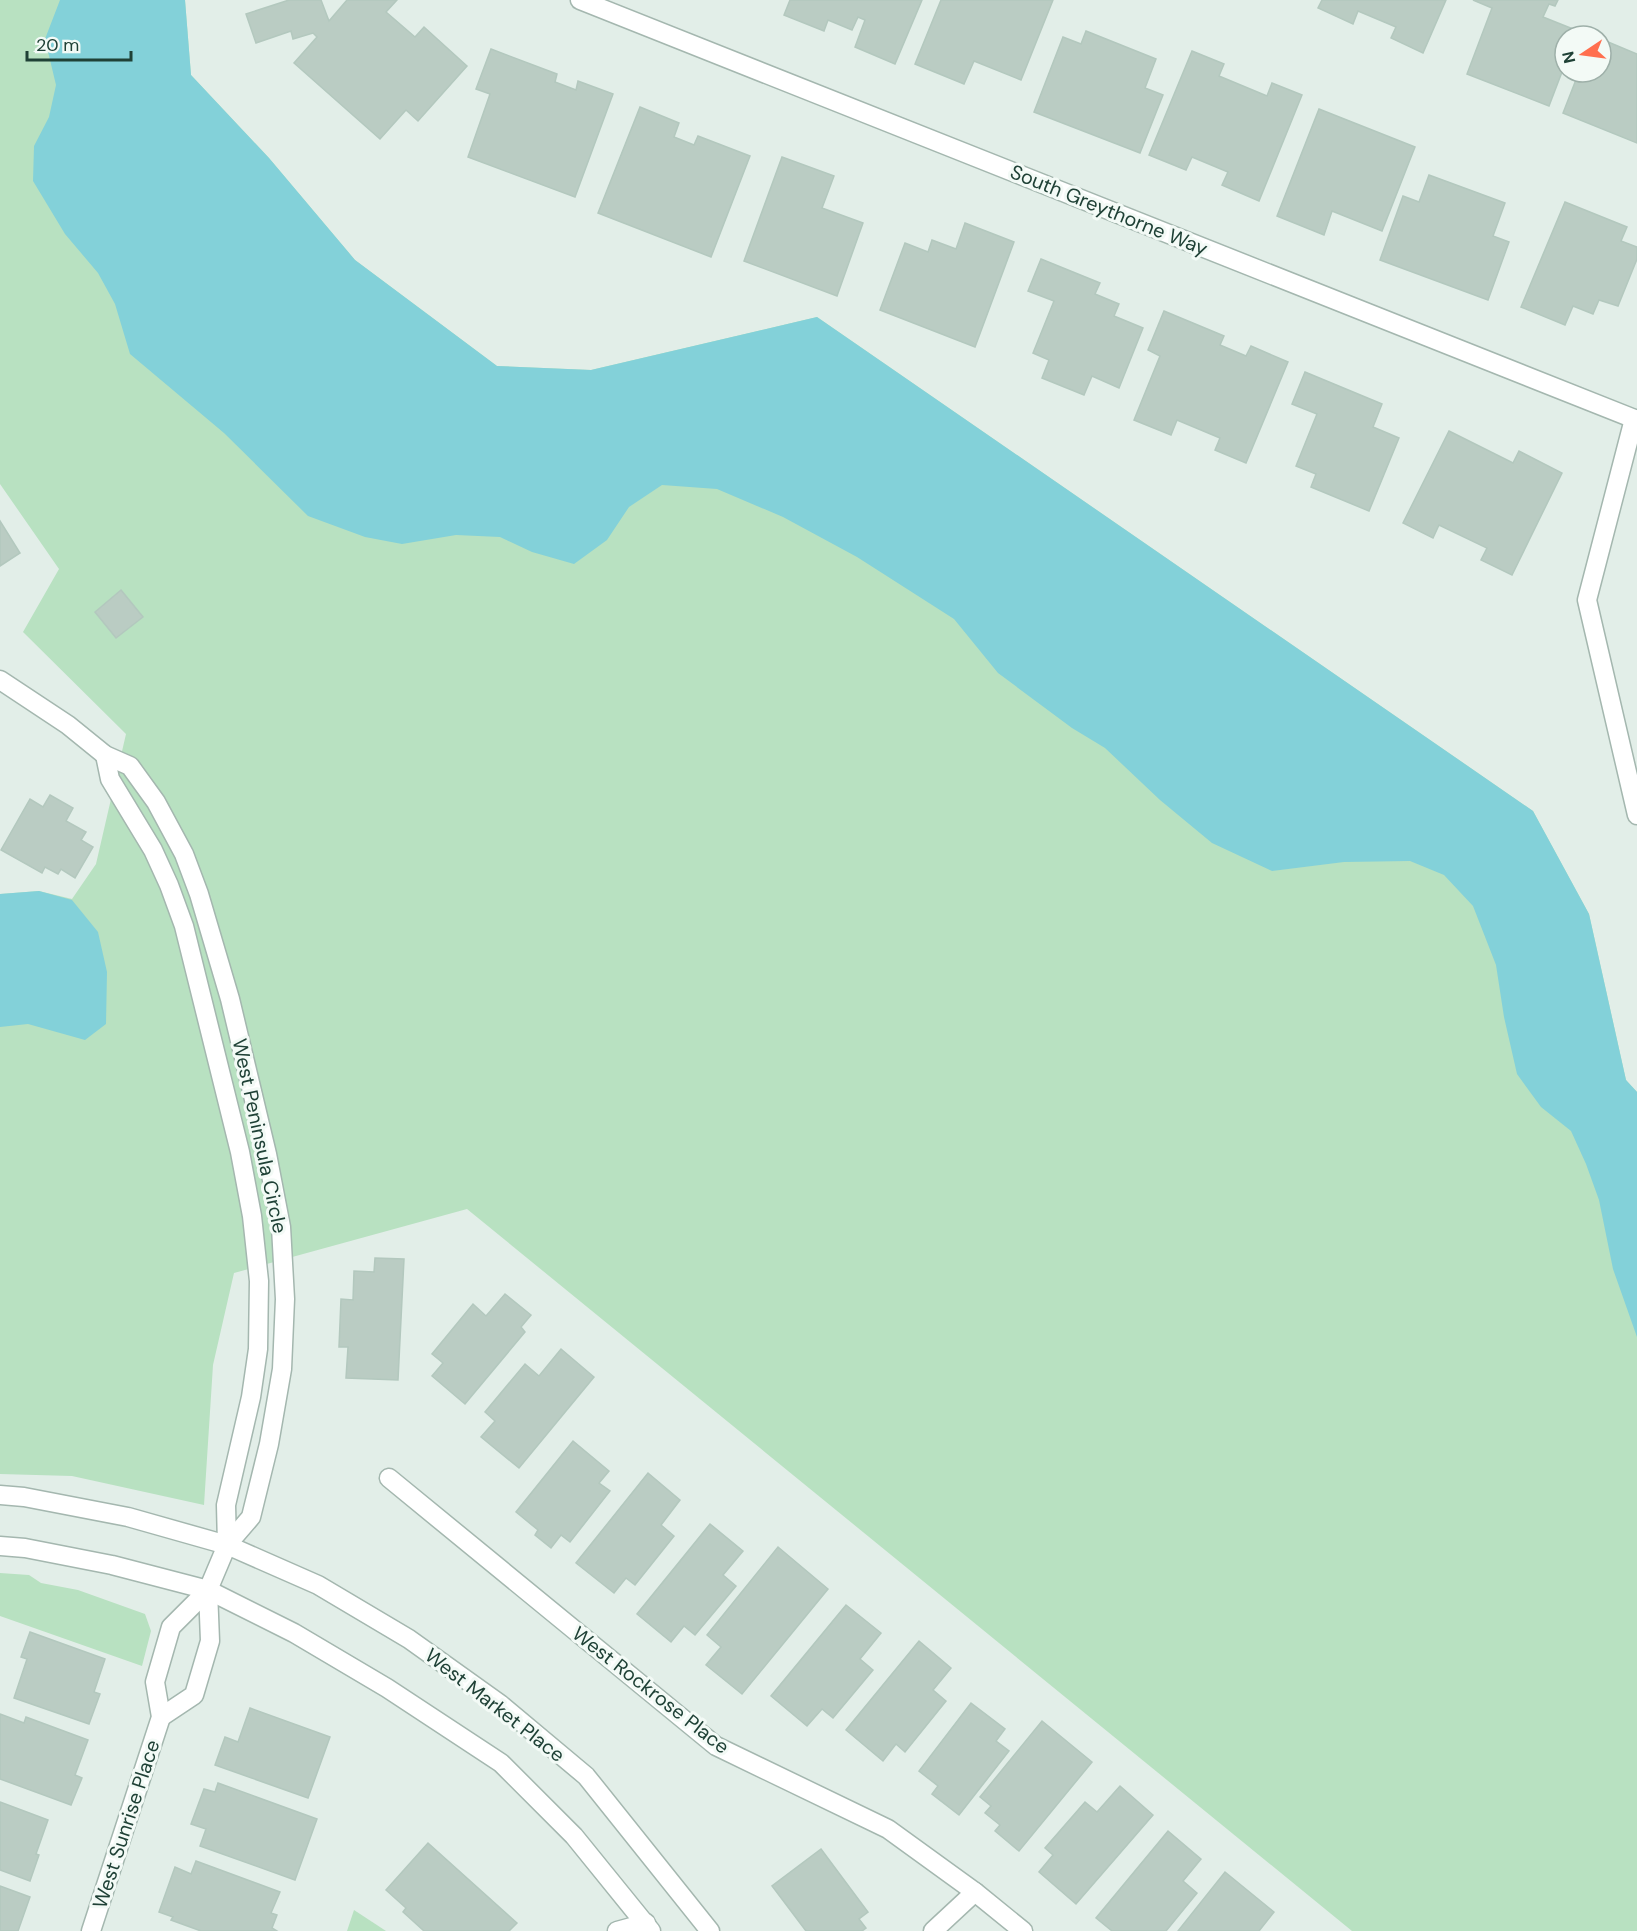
<svg xmlns="http://www.w3.org/2000/svg" width="1637" height="1931" font-family="'DM Sans',sans-serif">
<style>
.green{fill:#b8e1c1}
.water{fill:#83d1d9}
.building{fill:#baccc3;stroke:#b3c8be;stroke-width:1.5}
.lines{fill:none;stroke-linecap:round;stroke-linejoin:round}
.minor-casing{stroke:#a4b7af;stroke-width:21}
.tertiary-casing{stroke:#a4b7af;stroke-width:21}
.minor{stroke:#fff;stroke-width:18}
.tertiary{stroke:#fff;stroke-width:18}
.labels{text-anchor:middle;stroke-width:6;stroke-linejoin:round;paint-order:stroke}
.street-label{font-size:20px;fill:#1f4136;stroke:#f3faf6}
</style>
<rect width="100%" height="100%" fill="#e2eee8"/>
<!-- green -->
<g class="green">
<path d="M0,0h185l6,75 78,83 86,102 142,106 94,4 226,-53 716,494 56,103 37,166 11,12v839h-285l-885,-722 -233,64 -21,92 -9,140 -132,-29 -72,-2v-580l39,-3 33,8 24,-35 30,-130 -103,-102 36,-63 -59,-85z"/>
<path d="M0,1573l29,2 12,8 37,7 67,24 6,17 -9,35 -142,-50z"/>
<path d="M354,1910l32,21h-39z"/>
</g>
<!-- water -->
<g class="water">
<path d="M60,0h125l6,75 78,83 86,102 142,106 94,4 226,-53 716,494 56,103 37,166 11,12v245l-24,-68 -14,-69 -13,-36 -15,-33 -30,-24 -24,-33 -13,-57 -8,-52 -23,-59 -29,-31 -34,-14 -66,1 -72,9 -60,-28 -52,-43 -55,-52 -33,-20 -74,-55 -44,-54 -97,-62 -74,-40 -66,-28 -55,-4 -33,22 -22,33 -33,24 -42,-12 -32,-15 -44,-2 -54,9 -37,-7 -57,-21 -84,-83 -94,-79 -15,-50 -17,-31 -33,-39 -32,-53 1,-35 15,-29 7,-32 -11,-46z"/>
<path d="M39,891l33,9 26,32 9,40 -1,52 -21,16 -57,-16 -28,3v-133z"/>
</g>
<!-- building -->
<g class="building">
<path d="M289,0h32l8,21 18,-21h50l-11,12 29,25 9,-10 43,39 -49,55 -12,-11 -26,29 -86,-76 23,-26 -4,-4 -20,6 -2,-8 -35,12 -10,-29z"/>
<path d="M790,0h132l-27,64 -40,-17 10,-27 -7,-3 -6,13 -24,-10 -4,11 -40,-16z"/>
<path d="M941,0h112l-32,80 -47,-19 -10,23 -49,-20z"/>
<path d="M1322,0h124l-23,53 -32,-15 5,-11 -38,-16 -5,13 -35,-16z"/>
<path d="M1473,0h85l-3,6 -6,-2 -6,13 35,14 -2,5h-11v28l-16,42 -82,-32 25,-66z"/>
<path d="M1086,31l70,28 -11,29 18,7 -23,58 -106,-41 29,-75 18,7z"/>
<path d="M1601,39l36,15v89l-74,-30 16,-41h22z"/>
<path d="M491,49l66,25 -2,8 21,8 2,-9 35,13 -38,103 -107,-40 22,-63 -14,-5z"/>
<path d="M1192,51l32,13 -5,12 48,20 5,-13 30,12 -43,106 -37,-16 6,-13 -36,-15 -6,13 -37,-15z"/>
<path d="M640,107l39,16 -5,14 20,8 4,-9 52,20 -39,101 -113,-44z"/>
<path d="M1319,109l96,38 -33,84 -50,-20 -8,24 -47,-19z"/>
<path d="M782,157l52,19 -12,32 41,15 -26,73 -93,-35z"/>
<path d="M1429,175l76,28 -12,33 16,6 -21,58 -108,-40 23,-64 16,6z"/>
<path d="M1565,202l62,25 -6,14 16,6v12l-19,47 -19,-6 -6,14 -20,-8 -8,19 -44,-18z"/>
<path d="M965,223l49,19 -39,105 -95,-37 25,-67 23,9 4,-12 24,9z"/>
<path d="M1041,259l59,24 -5,11 24,10 -5,12 29,12 -24,60 -27,-12 -8,19 -42,-17 7,-18 -16,-7 21,-52 -26,-10z"/>
<path d="M1164,311l60,25 -4,9 26,11 5,-10 37,16 -42,101 -31,-13 5,-12 -43,-18 -6,15 -37,-15 26,-64 -12,-6z"/>
<path d="M1305,372l77,32 -9,23 26,11 -30,73 -58,-24 5,-13 -20,-8 21,-52 -25,-10z"/>
<path d="M1449,431l64,32 6,-12 43,22 -50,102 -31,-15 6,-12 -48,-23 -6,13 -30,-15z"/>
<path d="M0,521l20,32 -20,13z"/>
<path d="M121,590l22,27 -27,21 -21,-26z"/>
<path d="M50,795l23,13 -7,13 20,11 -5,8 12,7 -18,31 -14,-9 -3,5 -13,-7 -3,6 -41,-23 29,-51 13,8z"/>
<path d="M375,1258l29,1 -6,121 -52,-2 2,-31h-9l2,-48 12,1 1,-29 20,1z"/>
<path d="M505,1294l26,21 -10,12 4,5 -60,72 -33,-28 11,-13 -11,-9 41,-50 13,12z"/>
<path d="M561,1349l33,28 -75,91 -38,-31 14,-16 -10,-9 40,-48 14,12z"/>
<path d="M573,1441l36,30 -10,12 11,8 -40,51 -9,-7 -10,13 -16,-13 3,-5 -22,-18z"/>
<path d="M648,1473l32,27 -19,25 13,11 -39,49 -9,-7 -12,15 -38,-30z"/>
<path d="M710,1524l33,27 -20,24 13,11 -41,49 -11,-9 -13,16 -34,-28z"/>
<path d="M778,1547l50,42 -86,105 -36,-29 15,-18 -14,-12z"/>
<path d="M846,1605l35,28 -21,26 13,11 -40,48 -11,-9 -15,17 -36,-30z"/>
<path d="M30,1632l75,27 -11,33 6,2 -11,30 -75,-26 13,-39 -6,-2z"/>
<path d="M919,1641l32,27 -18,22 13,11 -41,51 -9,-8 -13,17 -37,-31z"/>
<path d="M971,1703l34,26 -9,12 13,10 -50,64 -27,-21 6,-8 -19,-15z"/>
<path d="M250,1708l80,29 -22,61 -93,-33 10,-28 13,5z"/>
<path d="M0,1714l24,9 2,-6 62,23 -13,35 7,3 -11,27 -71,-26z"/>
<path d="M1042,1721l50,41 -73,89 -24,-20 5,-6 -15,-12 6,-7 -11,-9z"/>
<path d="M218,1783l99,36 -22,61 -95,-34 6,-17 -15,-5 13,-35 11,3z"/>
<path d="M1120,1786l33,29 -77,89 -37,-32 14,-17 -8,-7 40,-46 12,10z"/>
<path d="M0,1802l48,18 -12,34 3,1 -9,26 -30,-11z"/>
<path d="M1168,1831l33,28 -18,22 14,12 -31,38h-54l-16,-13z"/>
<path d="M428,1843l89,80 -8,8h-85l-21,-19 3,-4 -20,-18z"/>
<path d="M821,1849l47,63 -9,7 7,9 -4,3h-56l-34,-45z"/>
<path d="M196,1861l84,31 -9,21 6,2 -5,13 5,3h-76l-30,-11 2,-3 -14,-5 16,-45 16,7z"/>
<path d="M1225,1872l49,40 -15,19h-81z"/>
<path d="M0,1886l30,11 -12,34h-18z"/>
</g>
<g class="lines">
<defs>
<g id="minor">
<path d="M580,0l1057,420"/>
<path d="M1634,419l-47,181 50,215"/>
<path d="M0,680l68,45 37,30 25,11 26,36 28,52 15,40 31,105 37,155 14,73 4,72 -3,70 -13,75 -18,73 -24,28 -19,45 -37,37 -16,55 6,35 -70,214"/>
<path d="M105,755l5,24 43,71 16,35 15,41 56,226 12,64 7,65 -1,68 -7,48 -25,108 1,40"/>
<path d="M389,1478l327,268 172,83 87,63 48,39"/>
<path d="M161,1717l33,-22 16,-54 -2,-51"/>
<path d="M617,1931l29,-8"/>
<path d="M933,1931l42,-39"/>
</g>
<g id="tertiary">
<path d="M0,1495l24,2 104,20 99,28 91,40 91,54 91,65 86,72 124,155"/>
<path d="M0,1546l25,2 87,17 96,25 86,43 93,55 114,75 73,73 77,95"/>
</g>
</defs>
<!-- minor casing -->
<use href="#minor" class="minor-casing"/>
<!-- tertiary casing -->
<use href="#tertiary" class="tertiary-casing"/>
<!-- minor -->
<use href="#minor" class="minor"/>
<!-- tertiary -->
<use href="#tertiary" class="tertiary"/>
</g>
<g class="labels">
<!-- street labels -->
<g class="street-label">
<text transform="translate(1109 210) rotate(22)" y="7">South Greythorne Way</text>
<text transform="translate(260 1136) rotate(78)" y="7">West Peninsula Circle</text>
<text transform="translate(651 1690) rotate(38)" y="7">West Rockrose Place</text>
<text transform="translate(495 1705) rotate(38)" y="7">West Market Place</text>
<text transform="translate(126 1824) rotate(-72)" y="7">West Sunrise Place</text>
</g>
</g>
<!-- north arrow -->
<g transform="translate(1583 54) rotate(257)"><circle r="28" fill="#f3faf6" stroke="#9eb0a9" stroke-width="1.5"/>
<path d="M0-4.5L10 22L0 15L-10 22Z" fill="#ff6f4f"/>
<text y="-9" font-size="16" font-weight="bold" text-anchor="middle" fill="#1f4136">N</text>
</g>
<!-- scale -->
<path d="M27 51v9h104v-9" fill="none" stroke="#1f4136" stroke-width="3"/>
<text x="36" y="51" font-size="18" fill="#1f4136" stroke="#f3faf6" stroke-width="4.5" paint-order="stroke">20 m</text>
</svg>
